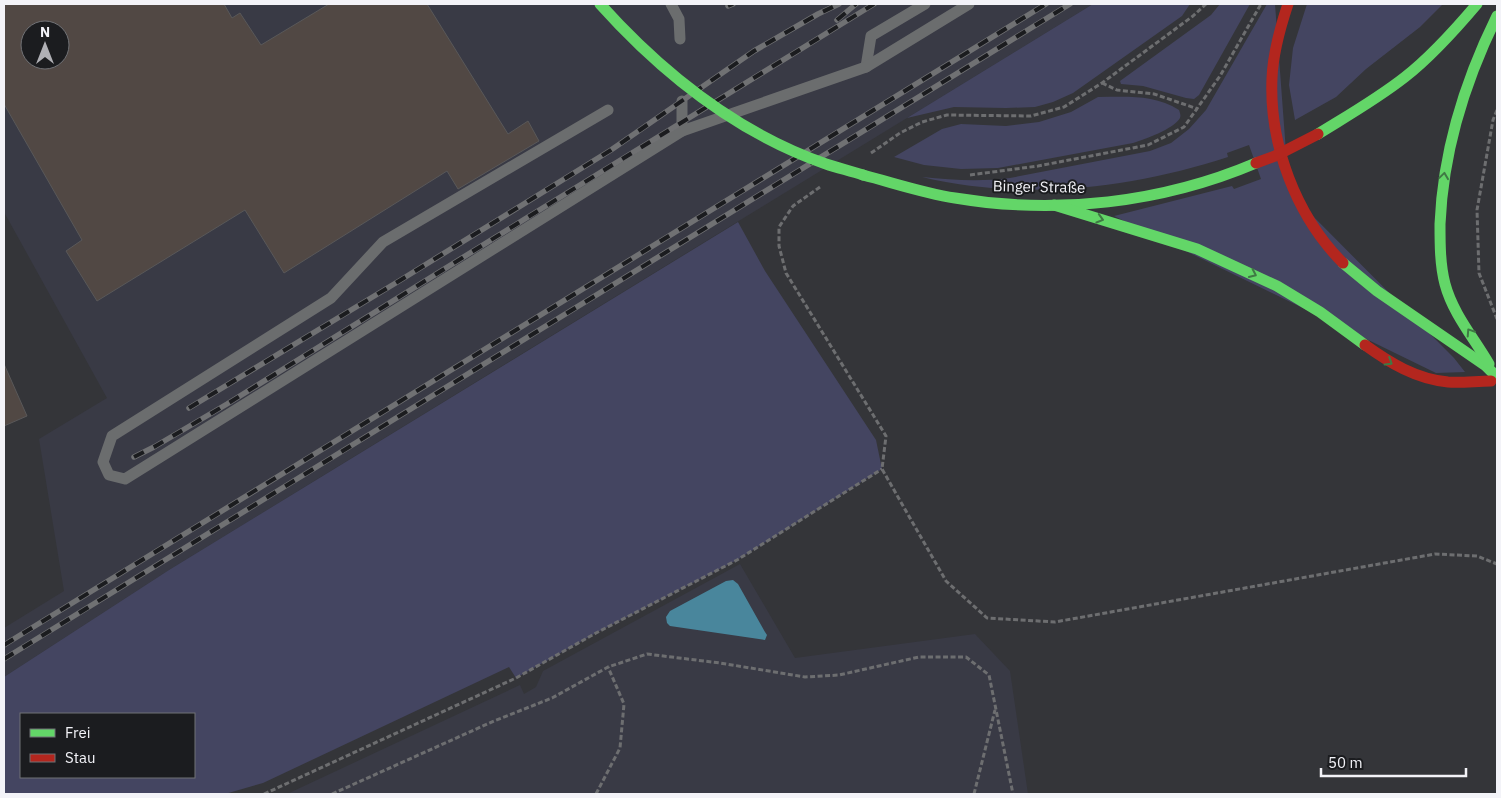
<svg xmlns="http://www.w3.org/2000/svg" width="1501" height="798" font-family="'IBM Plex Sans',sans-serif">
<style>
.built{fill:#393a45;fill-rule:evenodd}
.green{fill:#444561;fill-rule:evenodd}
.water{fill:#49869c}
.building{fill:#514844;stroke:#595859;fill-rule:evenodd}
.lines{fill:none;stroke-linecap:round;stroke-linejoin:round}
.path{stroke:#6d6e70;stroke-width:3;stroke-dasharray:5 2.5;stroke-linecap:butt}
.lane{stroke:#6b6d6e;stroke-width:11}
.fast{stroke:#63d668;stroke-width:11}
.jam{stroke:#b3261e;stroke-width:11}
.rail-casing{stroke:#707173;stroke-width:5.5}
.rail{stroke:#1b1c1f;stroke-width:4;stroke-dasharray:11;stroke-linecap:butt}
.fast-bridge{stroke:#63d668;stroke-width:11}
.jam-bridge{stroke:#b3261e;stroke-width:11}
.oneway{stroke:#3f7944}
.labels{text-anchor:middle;stroke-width:4;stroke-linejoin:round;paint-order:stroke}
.street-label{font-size:15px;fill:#f3f3f8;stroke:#1b1c1f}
</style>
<rect width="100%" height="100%" fill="#343539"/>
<!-- built -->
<g class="built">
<path d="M4,4h1089l-924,566 -165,107v-49l60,-37 -25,-152 68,-41 -103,-186zM30,30h30v30h-30z"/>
<path d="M740,564l55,94 180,-24 35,37 18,123h-741l233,-109 4,9 12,-7 7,-16z"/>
</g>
<!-- green -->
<g class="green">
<path d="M1093,4h97l-8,12 -109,77 -20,9 -18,5 -29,1 -52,-1 -47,11z"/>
<path d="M1220,4h30l-51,91 -5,4 -8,-1 -43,-12 -22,-2 -1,-3 91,-66z"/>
<path d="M1267,4h8l14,188 165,166 11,14 -29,1 -322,-157 118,-30 2,3 27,-10 -12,-34 -22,8 1,4c-98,32 -205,44 -306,20 30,3 58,5 88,1l140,-27 21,-8 18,-14 17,-19z"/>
<path d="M1307,4h136l-23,23 -54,42 -30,28 -41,23 -6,-35 4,-37z"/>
<path d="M1098,97c28,0 56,-3 81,13 1,3 2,5 1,8 -6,11 -35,21 -47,25l-135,25 -37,1 -37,-4 -30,-8 48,-28 19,-5 45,2 33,-4 32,-10z"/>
<path d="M738,222l27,49 111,169 6,29 -145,91 -141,73 -80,45 -7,-11 -246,116 -38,11h-221v-117l165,-107zM194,714v63h-173v-63z"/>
</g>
<!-- water -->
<path class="water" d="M733,580l5,4 27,48 2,3 -2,5 -95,-14 -3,-3 -1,-6 4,-6 56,-30z"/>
<!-- building -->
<g class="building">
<path d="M4,4h220l8,14 8,-5 21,32 68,-41h98l81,130 20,-13 11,20 -81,48 -11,-18 -163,102 -39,-63 -148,91 -31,-50 16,-11 -78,-136zM30,30h30v30h-30z"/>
<path d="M4,364l23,52 -23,10z"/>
</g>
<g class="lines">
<!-- path -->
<g class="path">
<path d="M1102,83l15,7 37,4 44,15"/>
<path d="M1497,110l-4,10 -16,90 2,63 18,46"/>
<path d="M871,153l29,-20 22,-11 25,-7 84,1 33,-9 38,-24 91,-67 13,-12"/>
<path d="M970,175l68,-9 110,-21 36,-18 36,-51 41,-72"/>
<path d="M820,187l-27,19 -14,21v19l7,27 100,163 -4,33 64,112 41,37 68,4 380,-68 42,2 20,8"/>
<path d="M264,794l252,-116 80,-45 141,-73 145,-91"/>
<path d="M332,794l162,-73 58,-23 56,-31 39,-13 73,9 85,14 34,-2 80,-18h47l23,18 24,119"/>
<path d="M596,794l24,-46 4,-44 -16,-37"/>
<path d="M974,794l21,-84"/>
</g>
<!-- lane -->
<g class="lane">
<path d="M671,4l8,15 1,20"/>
<path d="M866,67l5,-31 54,-32"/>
<path d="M682,101v30"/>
<path d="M608,110l-225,132 -52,56 -219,138 -9,26 6,13 16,4 557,-348 184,-64 103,-63"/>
</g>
<!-- fast -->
<g class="fast">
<path d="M1318,134c29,-18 59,-35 87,-57 27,-21 50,-47 72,-73"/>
<path d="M863,175c31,8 60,18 92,23 101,17 207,5 301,-35"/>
<path d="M1054,205l143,44 80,37 43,26 45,33"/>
<path d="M1343,263l34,28 109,75 11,11"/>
<path d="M1489,364c-15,-26 -36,-50 -44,-80 -5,-19 -5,-40 -5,-60 3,-73 25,-143 57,-208"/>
</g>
<!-- jam -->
<g class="jam">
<path d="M1288,4c-8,24 -15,48 -16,74 -3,66 24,138 71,185"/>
<path d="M1365,345c25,18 51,34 83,37 14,1 29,-1 43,-1"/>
</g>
<defs>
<g id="rail">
<path d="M728,6l5,-2"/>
<path d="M837,20l19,-16"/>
<path d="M189,408l210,-127 212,-131 143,-99 64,-37 21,-10"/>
<path d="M134,457l20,-10 73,-43 301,-187 346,-213"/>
<path d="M4,645l1042,-641"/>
<path d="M4,659l1066,-655"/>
</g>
</defs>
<!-- rail casing -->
<use href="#rail" class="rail-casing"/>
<!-- rail -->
<use href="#rail" class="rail"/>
<!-- fast-bridge -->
<path class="fast-bridge" d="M600,4c62,69 137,129 226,160 12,4 25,7 37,11"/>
<!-- jam-bridge -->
<path class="jam-bridge" d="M1256,163l19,-7 43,-22"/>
</g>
<!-- one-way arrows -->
<defs><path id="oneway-chevron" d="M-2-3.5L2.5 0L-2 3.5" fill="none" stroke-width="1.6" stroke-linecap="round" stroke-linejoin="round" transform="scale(1.25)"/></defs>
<g class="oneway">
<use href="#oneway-chevron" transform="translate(1444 176) rotate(-82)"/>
<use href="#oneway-chevron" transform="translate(1100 219) rotate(16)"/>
<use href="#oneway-chevron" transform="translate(1253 274) rotate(25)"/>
<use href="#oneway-chevron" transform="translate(1470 332) rotate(-123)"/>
<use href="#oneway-chevron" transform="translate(1389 362) rotate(32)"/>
</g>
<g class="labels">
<!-- street labels -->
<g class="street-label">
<text transform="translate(1039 187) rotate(1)" y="5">Binger Straße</text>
</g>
</g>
<!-- border -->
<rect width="1501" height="798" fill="none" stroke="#f3f3f8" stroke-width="10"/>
<!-- legend -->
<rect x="20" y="713" width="175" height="65" fill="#1b1c1f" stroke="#717276"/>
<rect x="30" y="729" width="25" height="8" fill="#63d668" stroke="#717276"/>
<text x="65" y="738" font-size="15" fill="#f3f3f8">Frei</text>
<rect x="30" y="754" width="25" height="8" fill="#b3261e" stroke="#717276"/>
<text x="65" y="763" font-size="15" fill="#f3f3f8">Stau</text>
<!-- north arrow -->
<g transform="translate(45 45)"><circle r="24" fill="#1b1c1f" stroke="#717276"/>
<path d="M0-4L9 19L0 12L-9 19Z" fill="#b0b0b5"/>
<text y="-8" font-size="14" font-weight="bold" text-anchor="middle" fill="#f3f3f8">N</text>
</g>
<!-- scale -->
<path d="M1321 768v8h145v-8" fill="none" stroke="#f3f3f8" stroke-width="2.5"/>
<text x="1328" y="768" font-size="15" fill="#f3f3f8" stroke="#1b1c1f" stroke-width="4" paint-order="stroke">50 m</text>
</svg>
